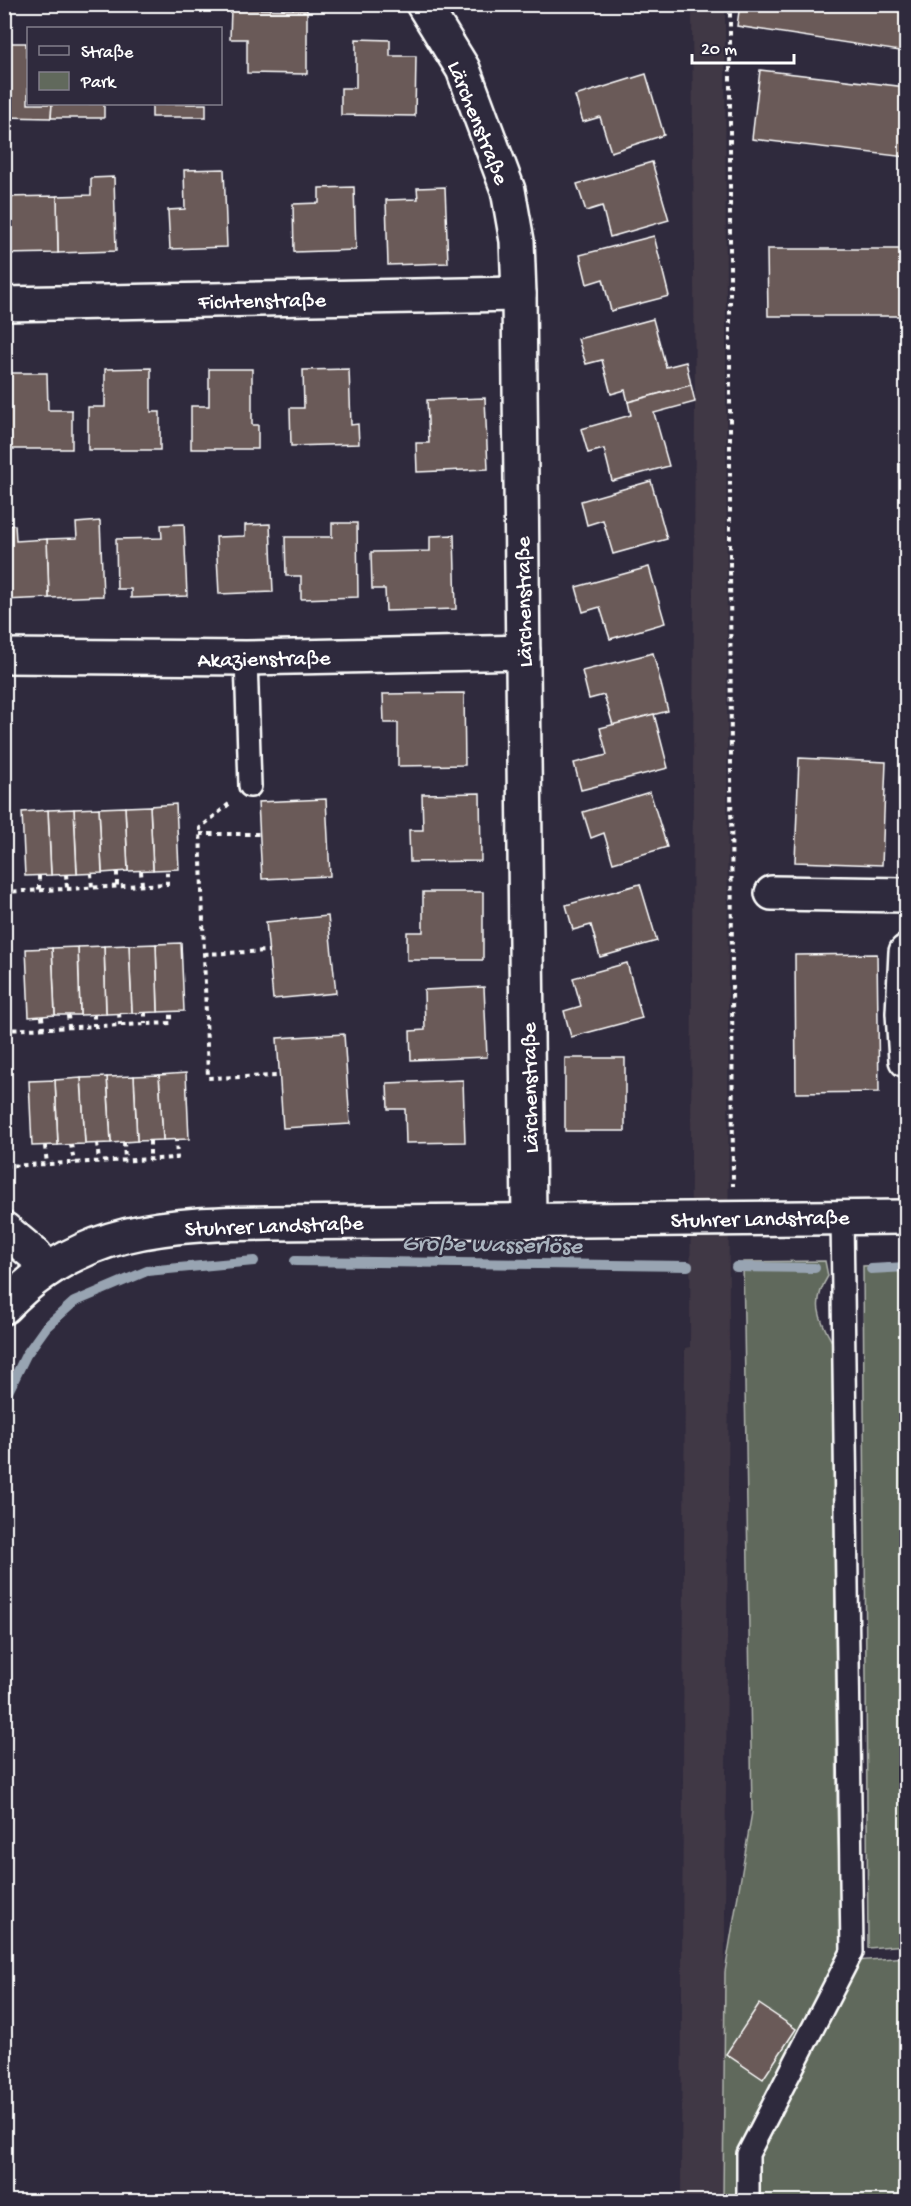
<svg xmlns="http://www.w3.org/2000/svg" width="911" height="2206" font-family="'Gochi Hand',sans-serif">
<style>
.built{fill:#413845}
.green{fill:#61695c;stroke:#b0b4ae;stroke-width:1.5}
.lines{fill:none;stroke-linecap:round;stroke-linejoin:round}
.stream{stroke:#98a4b2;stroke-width:10}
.building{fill:#6b5a58;stroke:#fff;stroke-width:1.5}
.service-casing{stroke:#fff;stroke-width:26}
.minor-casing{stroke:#fff;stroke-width:38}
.tertiary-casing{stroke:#fff;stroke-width:38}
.path{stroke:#fff;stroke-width:4;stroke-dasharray:4.5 4.5;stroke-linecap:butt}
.service{stroke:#2f2a3d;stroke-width:21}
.minor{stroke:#2f2a3d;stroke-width:33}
.tertiary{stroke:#2f2a3d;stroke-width:33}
.labels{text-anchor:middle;stroke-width:4.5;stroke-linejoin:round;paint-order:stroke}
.street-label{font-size:22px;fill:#fff;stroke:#2f2a3d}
.water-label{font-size:24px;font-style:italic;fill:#a9b3be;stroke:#2f2a3d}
</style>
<rect width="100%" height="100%" fill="#2f2a3d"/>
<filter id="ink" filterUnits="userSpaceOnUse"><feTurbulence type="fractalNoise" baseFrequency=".0167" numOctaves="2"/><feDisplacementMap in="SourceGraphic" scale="12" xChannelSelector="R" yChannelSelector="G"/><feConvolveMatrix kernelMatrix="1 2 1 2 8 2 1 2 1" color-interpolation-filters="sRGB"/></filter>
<g filter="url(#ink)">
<!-- built -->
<path class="built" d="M725,4l4,1347 -6,850 -42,1 4,-854 5,-1 5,-945 -3,-397z"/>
<!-- green -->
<g class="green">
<path d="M825,1261l3,15c-16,26 -10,41 4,66l5,467 6,153 63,-5v244l-183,1 2,-230 27,-160 -9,-550z"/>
<path d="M906,1264v681l-38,3 -5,-682z"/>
</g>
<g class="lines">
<!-- stream -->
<g class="stream">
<path d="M295,1261l393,5"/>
<path d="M736,1267l79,1"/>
<path d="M871,1269l35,-2"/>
<path d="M4,1400l22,-45 20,-28 28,-25 73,-31 107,-10"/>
</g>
</g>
<!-- building -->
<g class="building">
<path d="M740,4h166v48l-169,-26z"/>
<path d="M231,9l76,1v64l-60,-1v-34h-17z"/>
<path d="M356,39l34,1v16h26l-1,60 -74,-1v-27h15z"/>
<path d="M4,43h22v14h2v47h24l-1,14 -47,-1z"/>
<path d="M760,70l146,17v70l-154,-18z"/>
<path d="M646,74l18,61 -53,17 -11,-35 -17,5 -8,-26z"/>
<path d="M52,104h52v14h-53z"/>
<rect x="152" y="104" width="54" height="13"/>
<path d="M652,162l17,58 -59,17 -8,-31 -16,5 -9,-27z"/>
<path d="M224,169l3,78 -57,2 -2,-39 17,-1 -1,-39z"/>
<path d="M114,177l2,74 -58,2 -1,-57 34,-1v-17z"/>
<path d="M354,187l2,63 -62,2 -1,-48 26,-1v-15z"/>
<path d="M445,187l3,76 -60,2 -2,-65 32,-1 -1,-11z"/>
<path d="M57,196l1,57 -54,1v-57z"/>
<path d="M654,236l15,60 -58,15 -8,-32 -16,5 -7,-29z"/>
<path d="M767,249h139v67h-138z"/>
<path d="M653,319l13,48 20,-5 5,23 -63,17 -3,-12 -14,4 -9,-34 -16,4 -8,-25z"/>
<path d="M151,368v44h9v38h-72v-43h17v-38z"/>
<path d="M209,369h43v56h6v24h-67v-43h18z"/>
<path d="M349,369l2,56 7,-1 1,20 -68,2 -1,-38h14l-1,-38z"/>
<path d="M5,373h42l1,37h24v39h-68z"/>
<path d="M691,385l4,17 -41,11 15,53 -57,15 -8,-32 -16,4 -7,-24 50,-14 -3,-13z"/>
<path d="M485,398l3,71 -71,3 -1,-29h13l-2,-43z"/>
<path d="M651,481l16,58 -54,15 -10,-34 -16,5 -6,-24z"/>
<path d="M100,521l3,75 -54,2 -2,-59 30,-1 -1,-15z"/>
<path d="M332,523h25l1,74 -57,2v-23h-15l-1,-39h47z"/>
<path d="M184,524l3,72 -56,2v-9h-14l-1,-50 46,-1 -1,-13z"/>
<path d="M270,524l3,68 -54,2 -3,-57 29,-1v-11z"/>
<path d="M15,525l1,16 31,-2 2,59 -45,2v-74z"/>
<path d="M454,535l2,74 -70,2 -1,-22h-13l-1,-37 59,-1v-15z"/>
<path d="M649,567l16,56 -55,16 -10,-32 -17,5 -7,-25z"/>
<path d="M653,653l15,58 -55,14 -9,-30 -15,4 -7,-28z"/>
<path d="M464,693l1,72 -67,1v-43h-14l-1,-29z"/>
<path d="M654,714l14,54 -87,22 -7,-27 33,-8 -7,-27z"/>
<path d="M799,758l87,4 -4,103 -87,-3z"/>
<path d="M650,792l17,55 -54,16 -9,-30 -13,5 -8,-26z"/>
<path d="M480,793l1,68 -71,1 -1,-32h14l-1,-36z"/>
<path d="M326,799l4,77 -68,3 -4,-77z"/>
<path d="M176,804l3,65 -26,1 -3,-64z"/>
<path d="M150,806l3,64 -25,1 -3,-64z"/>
<path d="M125,807l3,64 -26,2 -3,-65z"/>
<path d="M99,808l3,65 -25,1 -3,-65z"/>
<path d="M74,809l3,65 -26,1 -3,-65z"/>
<path d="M48,810l3,65 -26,1 -3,-64z"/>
<path d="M640,884l17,57 -57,16 -9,-32 -18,5 -7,-25z"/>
<path d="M423,892h60v68h-76v-28h16z"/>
<path d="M328,916l8,77 -63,6 -7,-77z"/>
<path d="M181,943l3,68 -26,1 -2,-68z"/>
<path d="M156,944l2,68 -26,1 -3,-68z"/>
<path d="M129,945l3,68 -26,1 -2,-68z"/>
<path d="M104,946l2,68 -26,1 -2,-68z"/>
<path d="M78,947l2,68h-25l-3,-67z"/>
<path d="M52,948l3,67 -26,2 -3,-68z"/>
<path d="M877,954l2,138 -83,1 -1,-138z"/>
<path d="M627,963l15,55 -71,19 -7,-26 17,-5 -8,-28z"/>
<path d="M484,987l3,70 -76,3 -1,-29 15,-1 -1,-40z"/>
<path d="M344,1034l6,90 -67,4 -6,-90z"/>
<rect x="565" y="1058" width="60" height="73"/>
<path d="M186,1073l3,66 -26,1 -4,-65z"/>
<path d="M159,1075l4,65 -26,1 -3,-65z"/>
<path d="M134,1076l3,65 -26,2 -4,-66z"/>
<path d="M107,1077l4,66 -26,1 -4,-66z"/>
<path d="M81,1078l4,66 -27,1 -3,-65z"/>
<path d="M55,1080l3,65 -26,1 -3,-65z"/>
<path d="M463,1080l2,62 -59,1 -1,-34h-17l-1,-26z"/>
<path d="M759,2004l37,25 -33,50 -37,-25z"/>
</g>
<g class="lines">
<defs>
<g id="service">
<path d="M246,658l4,128"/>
<path d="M748,2202v-48l104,-202 -10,-736"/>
</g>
<g id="minor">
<path d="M423,4l40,65 45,121 9,51 2,53 10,925"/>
<path d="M4,304l515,-10"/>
<path d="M4,656l242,2 277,-6"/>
<path d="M772,893l134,2"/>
<path d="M906,952l-3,61 3,47"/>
<path d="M4,1229l31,26 12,15"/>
</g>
<path id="tertiary" d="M4,1307c75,-80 164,-83 266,-84l636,-6"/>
</defs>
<!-- service casing -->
<use href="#service" class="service-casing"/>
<!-- minor casing -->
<use href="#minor" class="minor-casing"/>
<!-- tertiary casing -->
<use href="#tertiary" class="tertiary-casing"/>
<!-- path -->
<g class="path">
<path d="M730,4v554l3,628"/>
<path d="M229,804l-29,24 8,250 71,-2"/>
<path d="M200,834h60"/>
<path d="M141,871l1,14"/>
<path d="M117,872v14"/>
<path d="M91,873l1,15"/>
<path d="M66,874l1,14"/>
<path d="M39,876v14"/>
<path d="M4,892l163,-8v-14"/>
<path d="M204,954l65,-3"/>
<path d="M145,1012v12"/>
<path d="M119,1013l1,12"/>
<path d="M94,1014v12"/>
<path d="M68,1015l1,12"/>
<path d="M42,1016l1,12"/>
<path d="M4,1030l167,-7v-11"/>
<path d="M150,1141v18"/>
<path d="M124,1142l1,18"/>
<path d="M97,1143l2,18"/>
<path d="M71,1144l3,19"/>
<path d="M45,1146l2,18"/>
<path d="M4,1166l173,-8 -1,-18"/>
</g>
<!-- service -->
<use href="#service" class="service"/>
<!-- minor -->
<use href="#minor" class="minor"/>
<!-- tertiary -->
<use href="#tertiary" class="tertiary"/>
</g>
</g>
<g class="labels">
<!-- street labels -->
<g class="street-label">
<text transform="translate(480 122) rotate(68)" y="8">Lärchenstraße</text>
<text transform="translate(262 299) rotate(-1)" y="8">Fichtenstraße</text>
<text transform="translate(522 602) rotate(-91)" y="8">Lärchenstraße</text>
<text transform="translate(264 657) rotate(-1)" y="8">Akazienstraße</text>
<text transform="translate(528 1088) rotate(-91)" y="8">Lärchenstraße</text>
<text transform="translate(760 1217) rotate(-1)" y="8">Stuhrer Landstraße</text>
<text transform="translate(274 1224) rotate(-2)" y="8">Stuhrer Landstraße</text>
</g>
<!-- water labels -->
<g class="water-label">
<text transform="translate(492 1243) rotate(1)" y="8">Große Wasserlöse</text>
</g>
</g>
<!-- margin -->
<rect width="911" height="2206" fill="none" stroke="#2f2a3d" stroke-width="24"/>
<rect x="12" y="12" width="887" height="2182" fill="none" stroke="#fff" stroke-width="2" filter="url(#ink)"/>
<!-- legend -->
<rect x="27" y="27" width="195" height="78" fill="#2f2a3d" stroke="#827f8b" stroke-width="1.5"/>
<rect x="39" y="46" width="30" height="9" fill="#2f2a3d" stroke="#827f8b" stroke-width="1.5"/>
<text x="81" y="57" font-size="18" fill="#ffffff">Straße</text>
<rect x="39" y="72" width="30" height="18" fill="#61695c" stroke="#827f8b" stroke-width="1.5"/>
<text x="81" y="87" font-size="18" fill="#ffffff">Park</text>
<!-- scale -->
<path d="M692 54v9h102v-9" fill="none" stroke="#ffffff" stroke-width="3"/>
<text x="701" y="54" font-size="18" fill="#ffffff" stroke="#2f2a3d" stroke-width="4.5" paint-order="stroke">20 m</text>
</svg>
